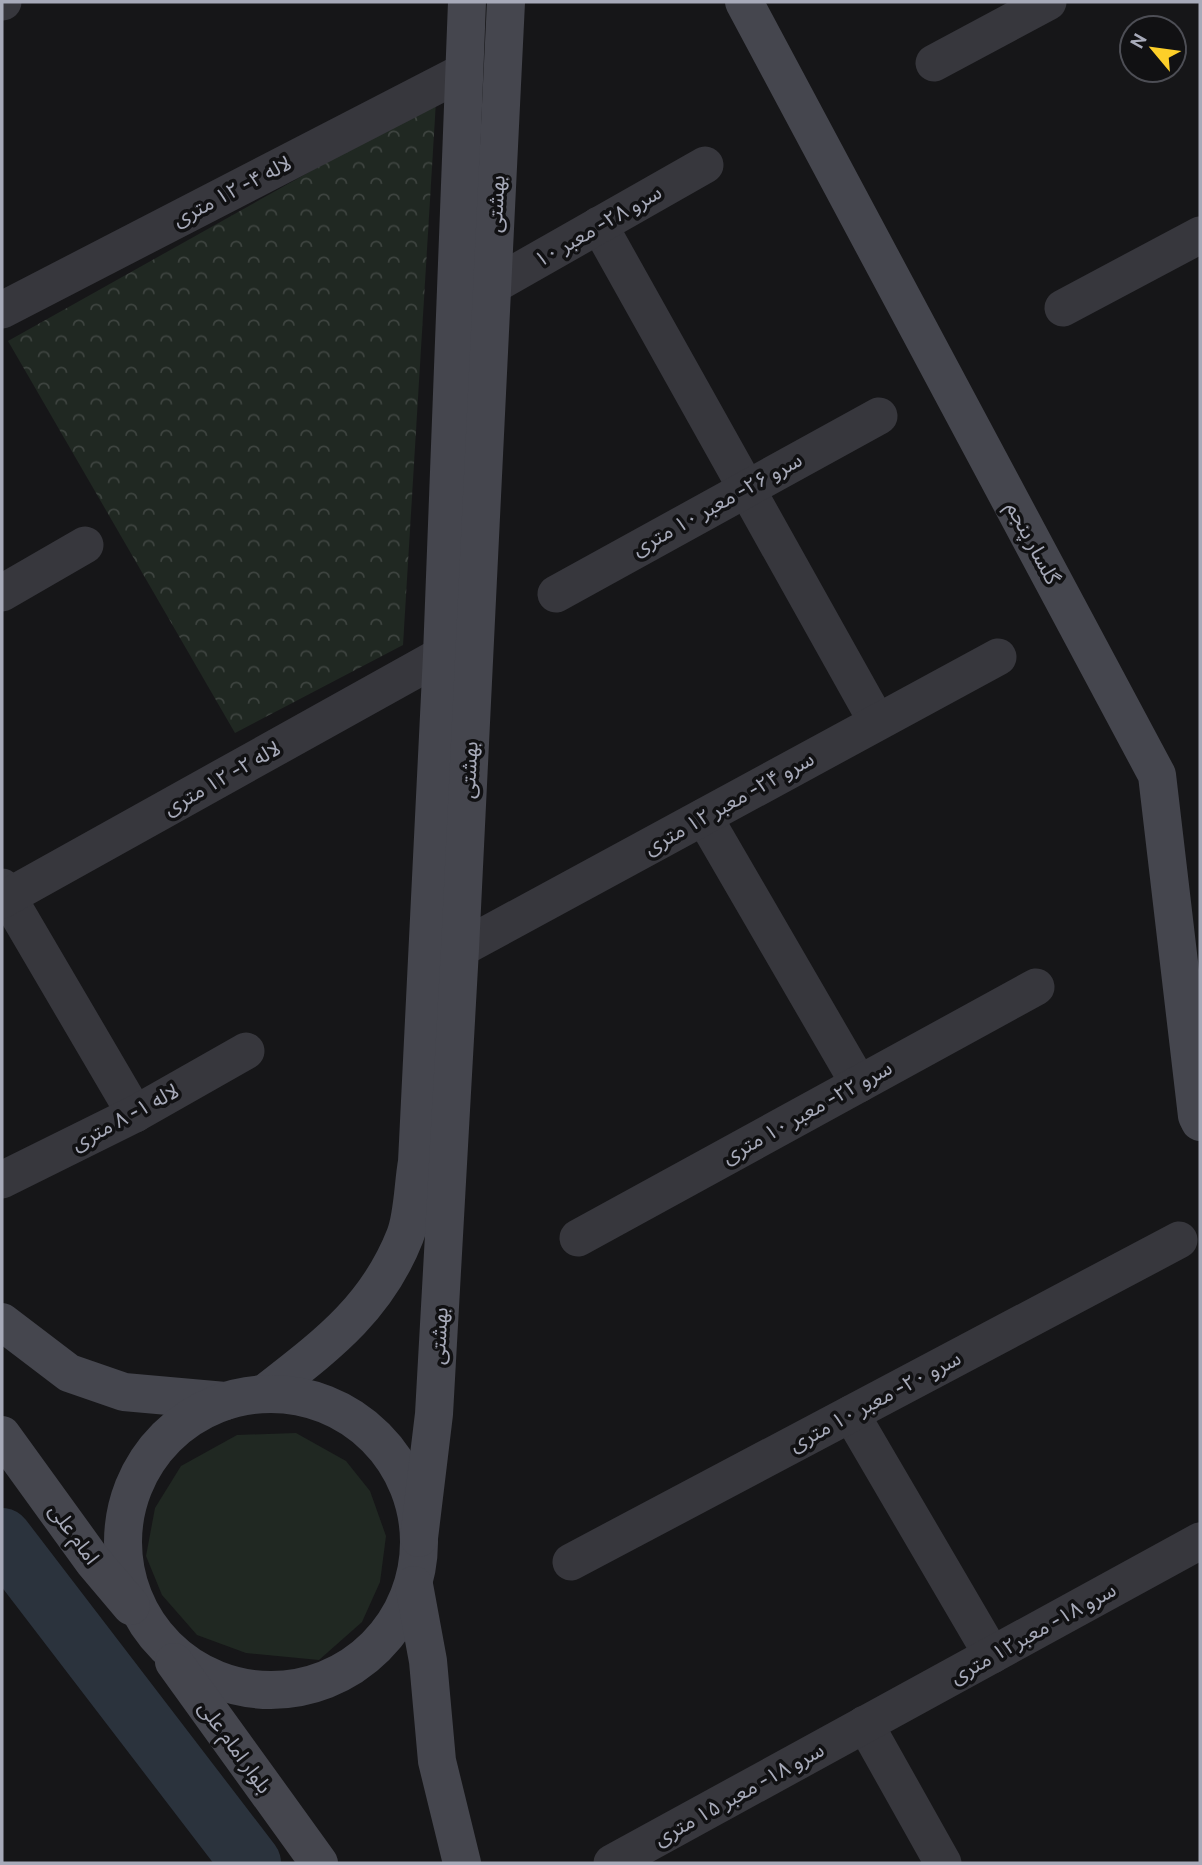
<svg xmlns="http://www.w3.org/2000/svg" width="1202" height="1865" font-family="Cabin,'Noto Sans Arabic',sans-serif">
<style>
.green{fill:#202822}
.park{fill:url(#park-crowns)}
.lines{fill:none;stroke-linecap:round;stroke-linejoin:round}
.river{stroke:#2b333d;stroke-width:60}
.street{stroke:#37373d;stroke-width:37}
.secondary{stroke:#45464e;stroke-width:38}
.labels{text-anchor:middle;stroke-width:7;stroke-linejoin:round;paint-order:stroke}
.street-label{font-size:21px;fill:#a7aab9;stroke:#111113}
</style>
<defs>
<pattern id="park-crowns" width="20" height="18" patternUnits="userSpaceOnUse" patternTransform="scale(1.75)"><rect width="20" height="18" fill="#202822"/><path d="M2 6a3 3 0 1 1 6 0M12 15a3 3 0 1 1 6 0" fill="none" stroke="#3e4440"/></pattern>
</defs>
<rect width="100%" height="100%" fill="#161618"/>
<!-- green -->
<path class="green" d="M296,1433l50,28 24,30 16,45 -6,46 -18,40 -43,38 -73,-7 -49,-18 -35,-40 -16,-39 9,-48 26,-42 56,-31z"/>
<!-- park -->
<path class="park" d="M436,101l-33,544 -168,88 -227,-392z"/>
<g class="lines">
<!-- river -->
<path class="river" d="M2,1538l249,325"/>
<!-- street -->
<g class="street">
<path d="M2,2h1"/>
<path d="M934,63l114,-61"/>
<path d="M599,225l278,497"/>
<path d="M492,286l213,-121"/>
<path d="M1063,308l137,-73"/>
<path d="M2,310l461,-238"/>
<path d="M2,593l83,-48"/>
<path d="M556,594l323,-178"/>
<path d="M704,817l155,267"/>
<path d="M2,887l133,227"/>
<path d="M2,900l440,-245"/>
<path d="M460,949l538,-292"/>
<path d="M2,1180l133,-66 111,-63"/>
<path d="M578,1238l458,-251"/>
<path d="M851,1414l141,241"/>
<path d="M571,1562l608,-322"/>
<path d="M865,1724l78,139"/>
<path d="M612,1863l588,-322"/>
</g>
<!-- secondary -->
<g class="secondary">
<path d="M744,2l413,773 40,341 3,6"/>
<path d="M2,1322l67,51 55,19 101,9"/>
<path d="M264,1394c60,-47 112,-84 141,-158 8,-20 8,-52 12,-74l25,-507 25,-653"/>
<circle cx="271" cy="1542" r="148"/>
<path d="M2,1435l91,126 38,45"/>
<path d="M419,1538l15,-124 26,-465 46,-947"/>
<path d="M414,1585l14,76 9,100 25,102"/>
<path d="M174,1662l145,201"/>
</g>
</g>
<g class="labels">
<!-- street labels -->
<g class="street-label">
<text transform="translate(232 191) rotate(-27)" y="7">لاله ۴- ۱۲ متری</text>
<text transform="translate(496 204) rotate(-87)" y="7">بهشتی</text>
<text transform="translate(598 226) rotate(-30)" y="7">سرو ۲۸- معبر ۱۰</text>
<text transform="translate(717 504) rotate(-29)" y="7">سرو ۲۶- معبر ۱۰ متری</text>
<text transform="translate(1033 543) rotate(62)" y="7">گلسار پنجم</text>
<text transform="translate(469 770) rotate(-87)" y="7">بهشتی</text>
<text transform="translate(222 778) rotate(-29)" y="7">لاله ۲- ۱۲ متری</text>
<text transform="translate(729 803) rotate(-29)" y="7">سرو ۲۴- معبر ۱۲ متری</text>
<text transform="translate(807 1112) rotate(-29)" y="7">سرو ۲۲- معبر ۱۰ متری</text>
<text transform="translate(125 1117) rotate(-28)" y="7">لاله ۱- ۸ متری</text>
<text transform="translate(439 1336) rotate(-87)" y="7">بهشتی</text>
<text transform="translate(875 1401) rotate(-28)" y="7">سرو ۲۰- معبر ۱۰ متری</text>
<text transform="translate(74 1534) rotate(54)" y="7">امام علی</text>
<text transform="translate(1033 1633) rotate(-29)" y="7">سرو ۱۸- معبر۱۲ متری</text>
<text transform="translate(235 1747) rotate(54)" y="7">بلوار امام علی</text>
<text transform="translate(739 1794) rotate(-29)" y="7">سرو ۱۸- معبر ۱۵ متری</text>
</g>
</g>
<!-- border -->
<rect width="1202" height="1865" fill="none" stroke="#a7aab9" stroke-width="7"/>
<!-- north arrow -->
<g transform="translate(1153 49) rotate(299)"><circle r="33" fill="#111113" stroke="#4d4e55" stroke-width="2"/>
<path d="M0-5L12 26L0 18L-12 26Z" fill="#fdcf29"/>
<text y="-10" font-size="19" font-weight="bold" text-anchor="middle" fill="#a7aab9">N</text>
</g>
</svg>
